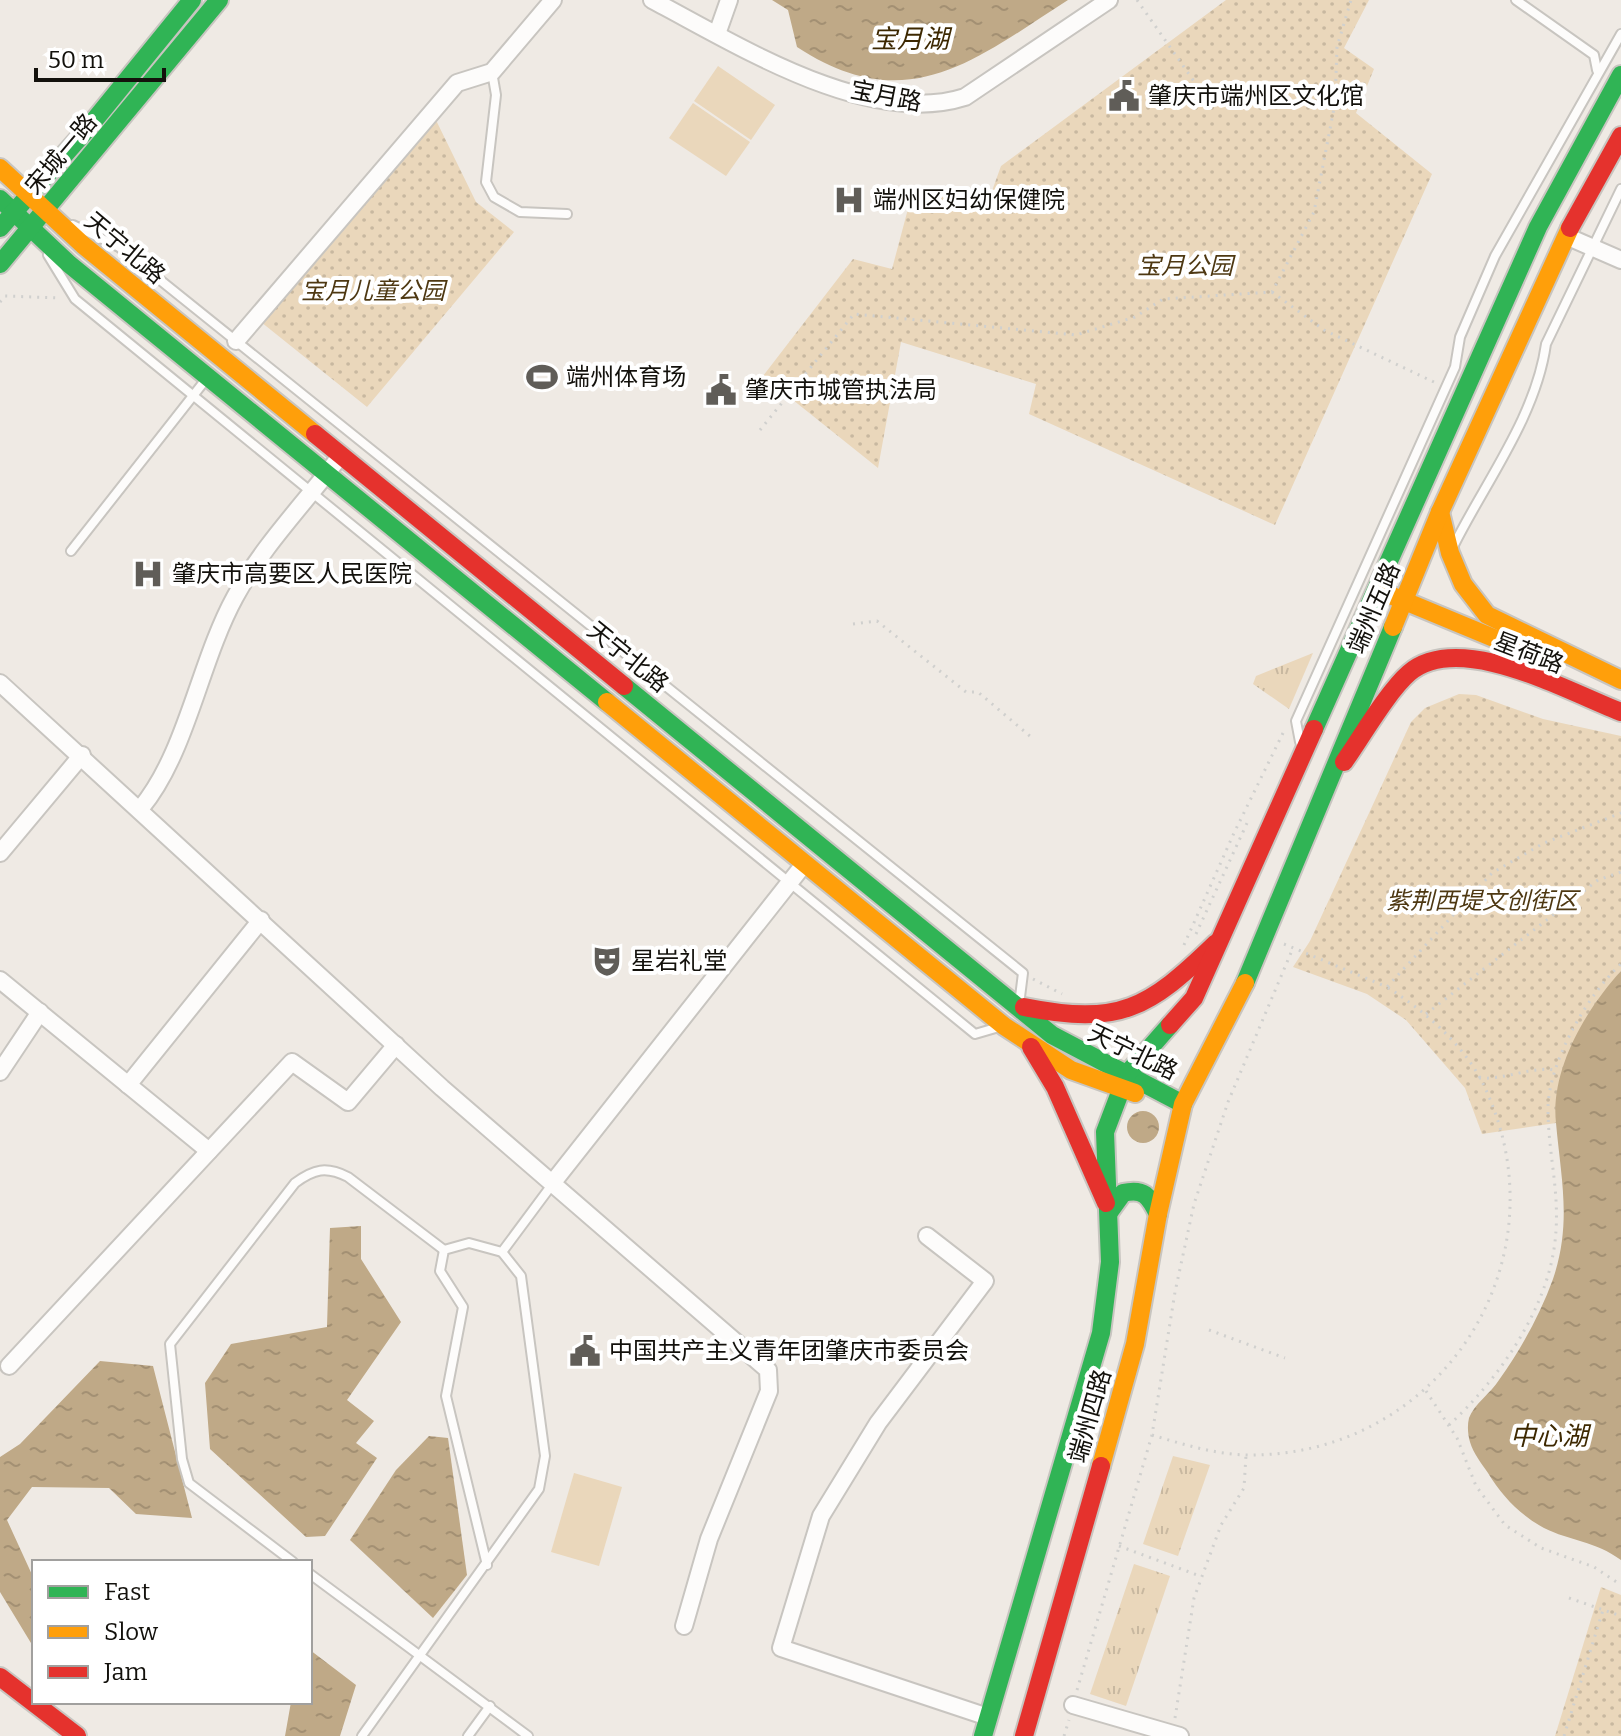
<svg xmlns="http://www.w3.org/2000/svg" width="1621" height="1736" font-family="Bitter,'Noto Sans SC',serif">
<style>
.grass{fill:url(#grass-tufts)}
.park{fill:url(#park-dots)}
.garden{fill:#ead7bb}
.water{fill:url(#water-ripples)}
.lines{fill:none;stroke-linecap:round;stroke-linejoin:round}
.lane-casing{stroke:#c8c5c0;stroke-width:12}
.street-casing{stroke:#c8c5c0;stroke-width:20}
.fast-casing{stroke:#c8c5c0;stroke-width:22}
.slow-casing{stroke:#c8c5c0;stroke-width:22}
.jam-casing{stroke:#c8c5c0;stroke-width:22}
.path{stroke:#d0d0ce;stroke-width:3;stroke-dasharray:2 6;stroke-linecap:butt}
.lane{stroke:#fdfcfb;stroke-width:8}
.street{stroke:#fdfcfb;stroke-width:16}
.fast{stroke:#30b455;stroke-width:18}
.slow{stroke:#ff9f0a;stroke-width:18}
.jam{stroke:#e5322d;stroke-width:18}
.labels{text-anchor:middle;stroke-width:8;stroke-linejoin:round;paint-order:stroke}
.street-label{font-size:24px;fill:#13110c;stroke:#fff}
.poi-label{font-size:24px;fill:#13110c;stroke:#fff;text-anchor:start}
.park-label{font-size:24px;font-style:italic;fill:#4e3812;stroke:#fff}
.water-label{font-size:26px;font-style:italic;fill:#3d2801;stroke:#fff}
</style>
<defs>
<pattern id="grass-tufts" width="24" height="20" patternUnits="userSpaceOnUse" patternTransform="scale(2)"><rect width="24" height="20" fill="#ead7bb"/><path d="M3 7l-1-3M5 7V3M7 7l1-3M15 17l-1-3M17 17v-4M19 17l1-3" fill="none" stroke="#c8b8a0"/></pattern>
<pattern id="park-dots" width="8" height="8" patternUnits="userSpaceOnUse" patternTransform="scale(2)"><rect width="8" height="8" fill="#ead7bb"/><path d="M2 2h.1M6 6h.1" fill="none" stroke="#c8b8a0" stroke-width="1.8" stroke-linecap="round"/></pattern>
<pattern id="water-ripples" width="26" height="14" patternUnits="userSpaceOnUse" patternTransform="scale(2)"><rect width="26" height="14" fill="#bfa987"/><path d="M2 4q2-2 4 0t4 0M15 11q2-2 4 0t4 0" fill="none" stroke="#a39073"/></pattern>
</defs>
<rect width="100%" height="100%" fill="#efeae4"/>
<!-- grass -->
<g class="grass">
<path d="M1313,653l-24,56 -36,-25 3,-8z"/>
<path d="M1173,1456l37,9 -32,91 -35,-12z"/>
<path d="M1134,1564l36,12 -44,130 -36,-12z"/>
</g>
<!-- park -->
<g class="park">
<path d="M1226,0h143l-25,48 30,21 -18,44 76,61 -157,351 -246,-111 7,-30 -135,-42 -23,126 -115,-92 90,-117 39,10 21,-79 75,12 13,-36z"/>
<path d="M432,112l44,90 38,30 -147,175 -111,-89z"/>
<path d="M1459,694l17,1 67,24 78,17v235c-34,41 -64,97 -65,152l-74,11 -17,-46 -59,-68 -39,-26 -74,-27 17,-26 101,-219 14,-14z"/>
<path d="M1601,1587l20,8v141h-66z"/>
</g>
<!-- garden -->
<g class="garden">
<path d="M718,66l57,39 -24,35 -57,-39z"/>
<path d="M693,103l57,39 -24,34 -57,-38z"/>
<path d="M574,1473l48,14 -23,79 -48,-14z"/>
</g>
<!-- water -->
<g class="water">
<path d="M772,0h296c-95,61 -161,119 -271,47l-9,-37z"/>
<path d="M1621,971v589c-26,-19 -51,-19 -77,-32 -24,-13 -42,-32 -56,-55 -6,-9 -15,-20 -18,-31 -2,-7 -3,-16 -1,-24 5,-14 22,-25 30,-38 22,-31 41,-65 54,-101 19,-56 8,-100 3,-156 -6,-53 30,-114 65,-152z"/>
<circle cx="1143" cy="1127" r="16"/>
<path d="M361,1226v33l40,63 -54,78 27,21 -18,22 21,15 -52,78 -19,1 -96,-88 -5,-66 26,-39 96,-17 3,-99z"/>
<path d="M100,1361l53,5 39,152 -56,-4 -27,-26 -77,-1 -25,33 27,59v69l-34,-56v-135l20,-13z"/>
<path d="M429,1436l19,2 19,137 -34,43 -83,-78 46,-70z"/>
<path d="M310,1650l46,35 -16,51h-55l6,-34h19z"/>
</g>
<g class="lines">
<defs>
<g id="lane">
<path d="M1516,0l78,55 3,15"/>
<path d="M492,72l4,23 -10,87 8,15 26,15 47,2"/>
<path d="M73,225l46,22 904,726 -4,32"/>
<path d="M48,255l27,44 900,735 24,-7"/>
<path d="M1454,545c32,-64 82,-129 92,-201l75,-155"/>
<path d="M71,551l136,-173"/>
<path d="M1300,742l-4,-21 159,-354 5,-30 35,-81 126,-222"/>
<path d="M293,1562l-104,-79 -7,-24 -12,-115 125,-161c19,-14 31,-17 53,-6l96,73"/>
<path d="M487,1565l-41,-169 17,-89 -23,-36 4,-21 25,-7 33,9 52,-70"/>
<path d="M310,1574l218,162"/>
<path d="M362,1736l177,-247 6,-33 -24,-180 -19,-24"/>
<path d="M468,1736l22,-30"/>
</g>
<g id="street">
<path d="M652,0c84,44 216,128 313,97l144,-97"/>
<path d="M717,34l12,-34"/>
<path d="M1566,236l55,24"/>
<path d="M236,341l221,-258 35,-11 61,-72"/>
<path d="M0,683l442,405 326,282 1,21 -60,148 -25,87"/>
<path d="M141,808c46,-56 58,-145 94,-211 28,-52 71,-95 106,-142"/>
<path d="M0,853l82,-98"/>
<path d="M0,980l209,171"/>
<path d="M0,1072l40,-60"/>
<path d="M128,1085l133,-165"/>
<path d="M554,1181l251,-318"/>
<path d="M927,1236l58,45 -107,142 -57,93 -40,132 207,69"/>
<path d="M9,1366l283,-304 56,40 48,-57"/>
<path d="M1073,1705l107,31"/>
</g>
<g id="fast">
<path d="M0,199l69,65 538,438"/>
<path d="M0,228l88,-100 104,-128"/>
<path d="M0,264l219,-264"/>
<path d="M624,686l428,349 131,69"/>
<path d="M1314,729l224,-502 83,-152"/>
<path d="M1245,983l148,-356"/>
<path d="M1110,1211l13,-18c21,-5 26,3 35,21"/>
<path d="M983,1736l118,-403 9,-71 -5,-130 22,-58 43,-49"/>
</g>
<g id="slow">
<path d="M0,168l83,77 232,189"/>
<path d="M1440,512l10,41 13,31 24,31 134,65"/>
<path d="M1378,590l147,61"/>
<path d="M1393,627l47,-115 130,-284"/>
<path d="M607,702l397,324 67,44 64,23"/>
<path d="M1101,1466l34,-122 23,-130 25,-110 62,-121"/>
</g>
<g id="jam">
<path d="M1570,228l51,-92"/>
<path d="M315,434l309,252"/>
<path d="M1344,762c17,-24 44,-71 65,-89 50,-43 158,18 212,39"/>
<path d="M1024,1007c96,19 124,2 192,-64"/>
<path d="M1170,1025l24,-27 120,-269"/>
<path d="M1031,1047l24,40 51,116"/>
<path d="M0,1677l77,59"/>
<path d="M1024,1736l77,-270"/>
</g>
</defs>
<!-- lane casing -->
<use href="#lane" class="lane-casing"/>
<!-- street casing -->
<use href="#street" class="street-casing"/>
<!-- fast casing -->
<use href="#fast" class="fast-casing"/>
<!-- slow casing -->
<use href="#slow" class="slow-casing"/>
<!-- jam casing -->
<use href="#jam" class="jam-casing"/>
<!-- path -->
<g class="path">
<path d="M1137,0l68,97"/>
<path d="M1272,292l52,38 112,53"/>
<path d="M0,302l5,-6 56,2"/>
<path d="M760,430l94,-116 222,21 59,-18 28,-18 109,-7 42,-80 21,-109 2,-56 14,-47"/>
<path d="M853,624l24,-3 89,71h12l53,45"/>
<path d="M1196,934l52,-113"/>
<path d="M1284,944l103,43 105,-114 52,-30 77,-30"/>
<path d="M1184,945l50,-112 50,-102"/>
<path d="M1033,979l29,15"/>
<path d="M1426,1014l172,-134 23,-8"/>
<path d="M1479,1078c27,2 51,-12 77,-8"/>
<path d="M1209,1330l76,28"/>
<path d="M1426,1391l31,47 19,48 29,39 36,23 53,19 27,18"/>
<path d="M1449,1425c48,-44 95,-111 105,-176 8,-52 -6,-92 -6,-140 0,-46 40,-115 73,-145"/>
<path d="M1152,1435c30,9 62,19 94,20 191,3 320,-190 240,-365 -19,-43 -60,-78 -99,-103"/>
<path d="M1119,1546l81,30"/>
<path d="M1569,1598l52,18"/>
<path d="M1077,1690l75,-255 23,-143 19,-88 34,-102 65,-154"/>
<path d="M1175,1718l19,-120 27,-73 23,-37 2,-33"/>
<path d="M1064,1736l5,-16"/>
<path d="M1564,1736l39,-126"/>
</g>
<!-- lane -->
<use href="#lane" class="lane"/>
<!-- street -->
<use href="#street" class="street"/>
<!-- fast -->
<use href="#fast" class="fast"/>
<!-- slow -->
<use href="#slow" class="slow"/>
<!-- jam -->
<use href="#jam" class="jam"/>
</g>
<!-- icons -->
<defs>
<symbol id="civic-bare" viewBox="-9 -9 18 18"><path d="M-.6-6.5H3V-4.5H.6V-3L4-1V1h2V6H-6V1h2V-1L-.6-3ZM-1.2 2.5V6h2.4V2.5Z" fill="#605d58" stroke="#fff" stroke-width="2.5" paint-order="stroke"/></symbol>
<symbol id="hospital-bare" viewBox="-9 -9 18 18"><path d="M-5-5h3v3.5h4V-5h3V5h-3V1.5h-4V5h-3Z" fill="#605d58" stroke="#fff" stroke-width="2.5" paint-order="stroke"/></symbol>
<symbol id="stadium-bare" viewBox="-9 -9 18 18"><path d="M0-5a6.5 5 0 1 0 0 10a6.5 5 0 1 0 0-10ZM-3.5-1.8h7v3.6h-7Z" fill="#605d58" stroke="#fff" stroke-width="2.5" paint-order="stroke"/></symbol>
<symbol id="theatre-bare" viewBox="-9 -9 18 18"><path d="M-5-5.5Q0-4 5-5.5V0Q5 5 0 6Q-5 5-5 0ZM-3.3-2.5H-1v1.5H-3.3ZM1-2.5H3.3v1.5H1ZM-2.8 1Q0 5.5 2.8 1Z" fill="#605d58" stroke="#fff" stroke-width="2.5" paint-order="stroke"/></symbol>
</defs>
<g fill-rule="evenodd">
<use href="#civic-bare" x="1102" y="74" width="44" height="44"/>
<use href="#hospital-bare" x="827" y="178" width="44" height="44"/>
<use href="#stadium-bare" x="520" y="355" width="44" height="44"/>
<use href="#civic-bare" x="699" y="368" width="44" height="44"/>
<use href="#hospital-bare" x="126" y="552" width="44" height="44"/>
<use href="#theatre-bare" x="585" y="939" width="44" height="44"/>
<use href="#civic-bare" x="563" y="1329" width="44" height="44"/>
</g>
<g class="labels">
<!-- street labels -->
<g class="street-label">
<text transform="translate(886 96) rotate(11)" y="8">宝月路</text>
<text transform="translate(61 154) rotate(-50)" y="8">宋城一路</text>
<text transform="translate(125 248) rotate(40)" y="8">天宁北路</text>
<text transform="translate(1374 608) rotate(-67)" y="8">端州五路</text>
<text transform="translate(1529 653) rotate(21)" y="8">星荷路</text>
<text transform="translate(628 657) rotate(39)" y="8">天宁北路</text>
<text transform="translate(1133 1052) rotate(26)" y="8">天宁北路</text>
<text transform="translate(1090 1416) rotate(-74)" y="8">端州四路</text>
</g>
<!-- poi labels -->
<g class="poi-label">
<text x="1148" y="104">肇庆市端州区文化馆</text>
<text x="873" y="208">端州区妇幼保健院</text>
<text x="566" y="385">端州体育场</text>
<text x="745" y="398">肇庆市城管执法局</text>
<text x="172" y="582">肇庆市高要区人民医院</text>
<text x="631" y="969">星岩礼堂</text>
<text x="609" y="1359">中国共产主义青年团肇庆市委员会</text>
</g>
<!-- park labels -->
<g class="park-label">
<text x="1185" y="274">宝月公园</text>
<text x="373" y="299">宝月儿童公园</text>
<text x="1482" y="909">紫荆西堤文创街区</text>
</g>
<!-- water labels -->
<g class="water-label">
<text x="910" y="48">宝月湖</text>
<text x="1549" y="1445">中心湖</text>
</g>
</g>
<!-- legend -->
<rect x="32" y="1560" width="280" height="144" fill="#ffffff" stroke="#a1a09e" stroke-width="2"/>
<rect x="48" y="1586" width="40" height="12" fill="#30b455" stroke="#a1a09e" stroke-width="2"/>
<text x="104" y="1600" font-size="24" fill="#13110c">Fast</text>
<rect x="48" y="1626" width="40" height="12" fill="#ff9f0a" stroke="#a1a09e" stroke-width="2"/>
<text x="104" y="1640" font-size="24" fill="#13110c">Slow</text>
<rect x="48" y="1666" width="40" height="12" fill="#e5322d" stroke="#a1a09e" stroke-width="2"/>
<text x="104" y="1680" font-size="24" fill="#13110c">Jam</text>
<!-- scale -->
<path d="M36 68v12h128v-12" fill="none" stroke="#13110c" stroke-width="4"/>
<text x="48" y="68" font-size="24" fill="#13110c" stroke="#ffffff" stroke-width="6" paint-order="stroke">50 m</text>
</svg>
